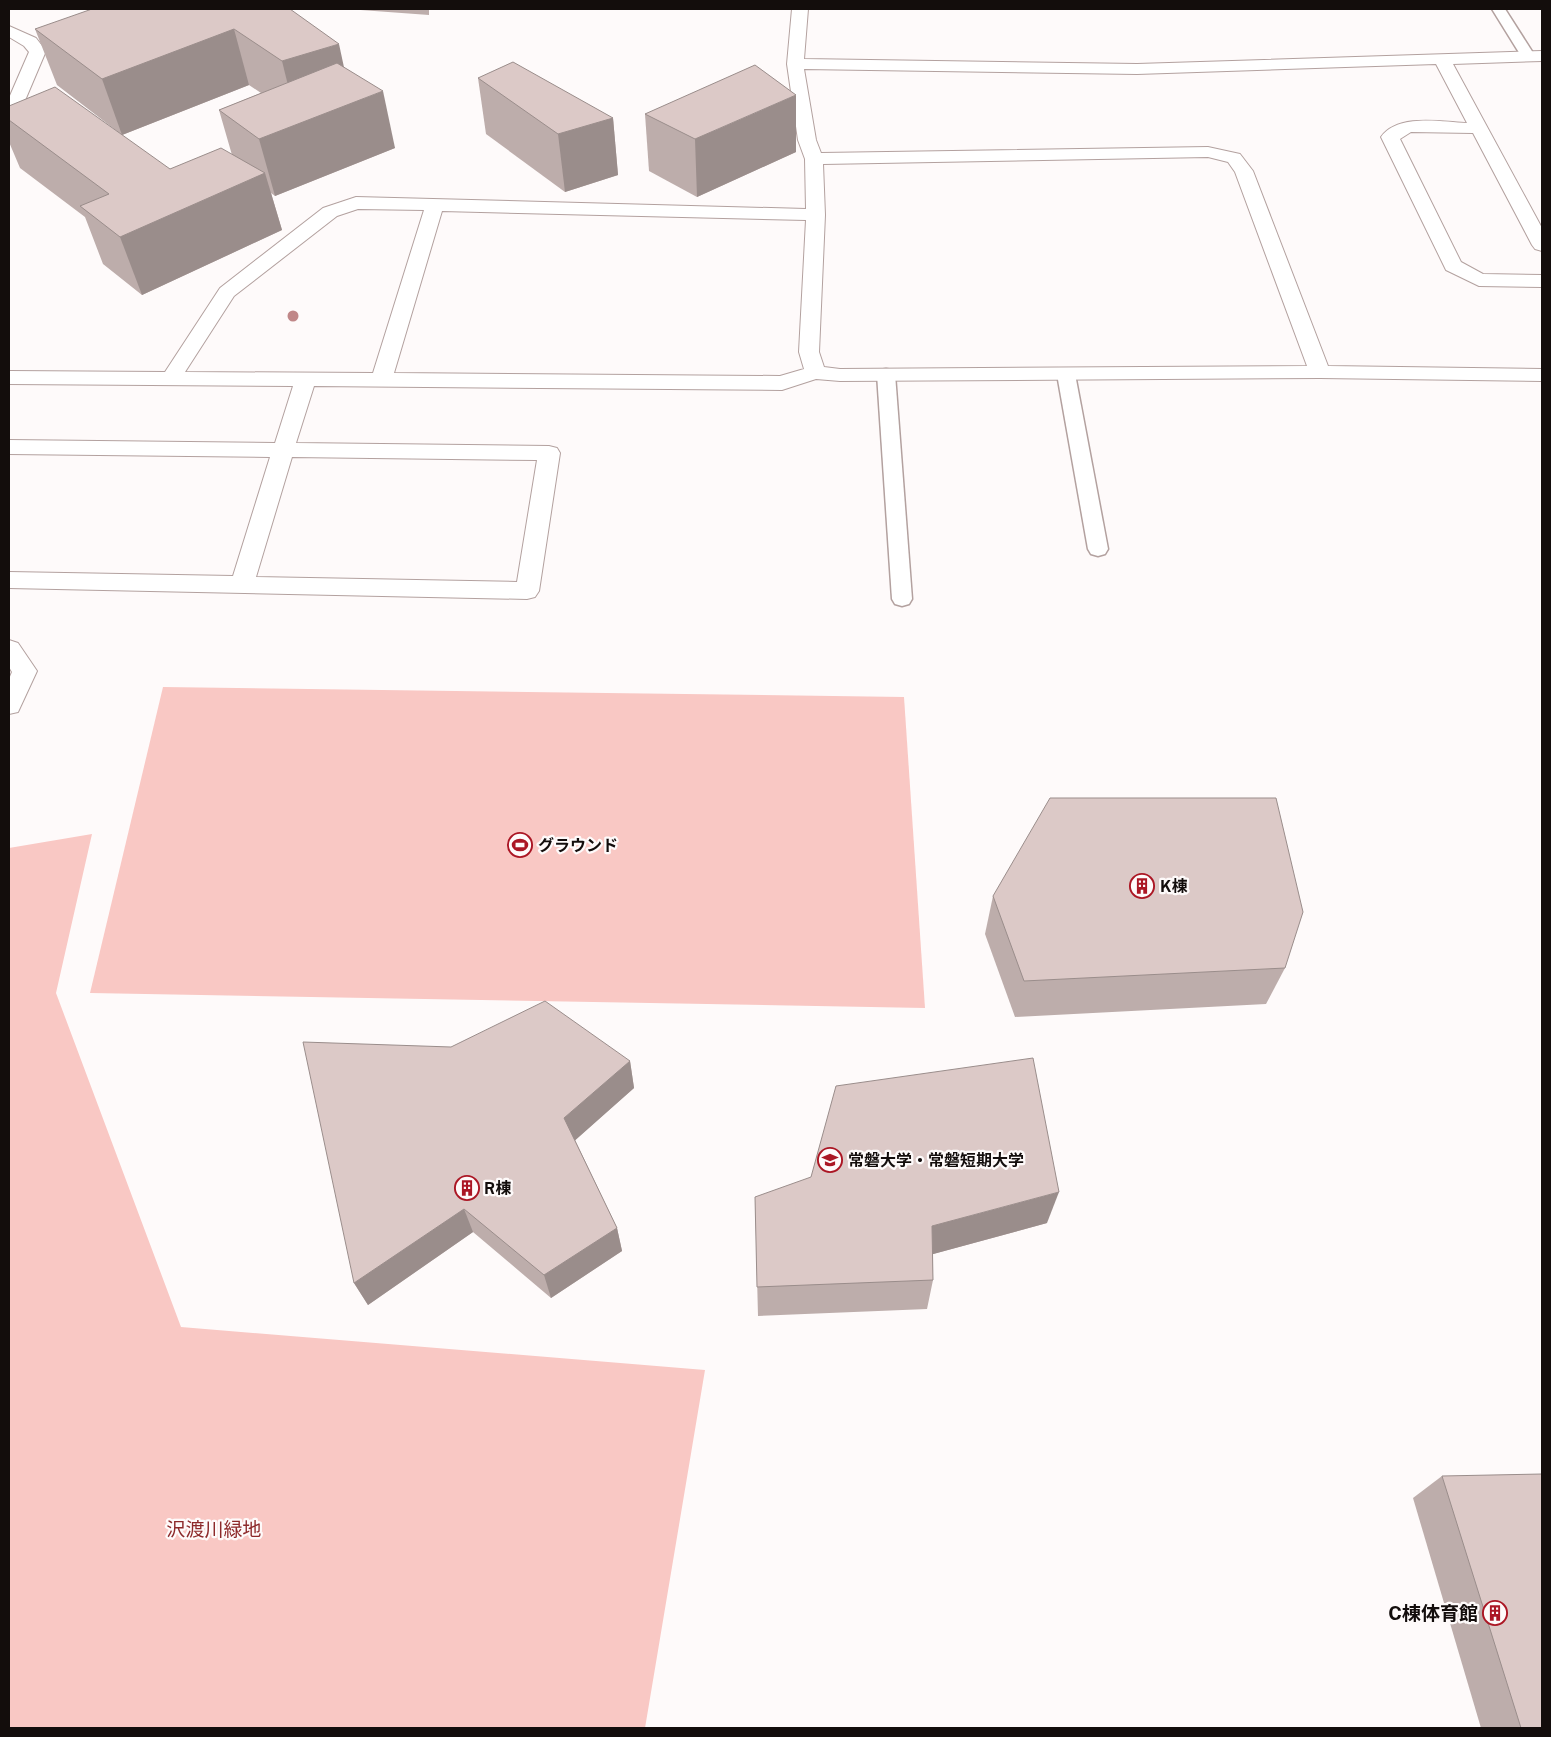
<svg xmlns="http://www.w3.org/2000/svg" width="1551" height="1737" font-family="'Public Sans','Noto Sans JP',sans-serif">
<style>
.green{fill:#f9c8c4}
.lines{fill:none;stroke-linecap:round;stroke-linejoin:round}
.lane-casing{stroke:#b3a19f;stroke-width:3}
.street-casing{stroke:#b3a19f;stroke-width:2}
.secondary-casing{stroke:#b3a19f;stroke-width:2}
.lane{fill:#fff;fill-rule:evenodd}
.street{fill:#fff;fill-rule:evenodd}
.secondary{fill:#fff;fill-rule:evenodd}
.tree{fill:#c08788}
.wall{fill:#bdadab}
.shaded-wall{fill:#9a8d8b}
.building{fill:#dcc9c7;stroke:#9a8d8b}
.labels{text-anchor:middle;stroke-width:4.5;stroke-linejoin:round;paint-order:stroke}
.poi-label{font-size:16px;font-weight:bold;fill:#130d0c;stroke:#fefafa;text-anchor:start}
.near-park-label{font-size:19px;fill:#8d292a;stroke:#fefafa}
.near-poi-label{font-size:19px;font-weight:bold;fill:#130d0c;stroke:#fefafa;text-anchor:end}
</style>
<rect width="100%" height="100%" fill="#fefafa"/>
<!-- green -->
<g class="green">
<path d="M163,687l741,10 21,311 -835,-15z"/>
<path d="M92,834l-36,159 125,334 524,43 -60,358h-636v-880z"/>
</g>
<g class="lines">
<defs>
<g id="lane">
<path d="M1492,9h13l30,47 -2,3h-10z"/>
<path d="M886,369l6,1 3,4 17,225 -3,5 -7,2 -7,-2 -3,-5 -15,-225 3,-4z"/>
<path d="M1066,369l6,1 3,4 33,175 -3,5 -7,2 -7,-2 -3,-5 -31,-175 3,-4z"/>
</g>
<g id="street">
<path d="M792,9h16l-4,50 333,5 405,-13v10l-89,3 89,164v23l-7,-2 -3,-4 -59,-112 -62,-1 -11,7 61,123 22,12 59,1v12l-63,-1 -33,-16 -65,-133c17,-24 61,-15 86,-14l-31,-59 -299,10 -333,-5 12,71 5,13 387,-6 32,7 13,17 75,195 214,3v12l-222,-3 -480,3 -24,-2 -34,11 -468,-4 -18,57 253,3 8,2 3,5 -21,138 -4,6 -8,2 -518,-11v-16l224,4 37,-119 -261,-3v-14l266,3 18,-57 -284,-2v-13l156,1 55,-84 103,-80 33,-11 450,12 -1,-50 -7,-19 -11,-76zM1208,157l20,5 7,10 72,194 -467,3 -16,-2 -5,-15 6,-137 -2,-51zM358,209l66,1 -51,163 -188,-1 49,-76 103,-80zM442,211l364,9 -7,132 5,17 -24,7 -386,-3zM292,457l245,3 -20,122 -261,-5z"/>
<path d="M9,640l9,3 19,28 -19,41 -9,2v-35l3,-7 -3,-5z"/>
</g>
<path id="secondary" d="M9,26l27,12 10,13 -28,66 -3,4 -6,1v-24l20,-46 -5,-6 -15,-9z"/>
</defs>
<!-- lane casing -->
<use href="#lane" class="lane-casing"/>
<!-- street casing -->
<use href="#street" class="street-casing"/>
<!-- secondary casing -->
<use href="#secondary" class="secondary-casing"/>
<!-- lane -->
<use href="#lane" class="lane"/>
<!-- street -->
<use href="#street" class="street"/>
<!-- secondary -->
<use href="#secondary" class="secondary"/>
</g>
<!-- trees -->
<circle class="tree" cx="293" cy="316" r="5.5"/>
<!-- wall -->
<g class="wall">
<path d="M290,9l54,58 51,81 -120,48 -4,-3 11,37 -140,65 -39,-31 -18,-47 -65,-49 -11,-26v-36l161,63 62,-14 -13,-45 42,-17 -12,-8 -127,50 -65,-50 -22,-56z"/>
<path d="M347,9h82v6z"/>
<path d="M478,78l135,40 5,57 -53,17 -79,-58z"/>
<path d="M645,114l151,38 -99,45 -48,-26z"/>
<path d="M993,896l292,72 -19,36 -251,13 -30,-83z"/>
<path d="M630,1061l4,27 -59,52 42,88 5,23 -71,47 -78,-66 -105,73 -14,-22z"/>
<path d="M755,1197l292,26 -114,31v26l-6,29 -169,7z"/>
<path d="M1442,1476l100,252h-61l-68,-230z"/>
</g>
<!-- shaded-wall -->
<g class="shaded-wall">
<path d="M234,29l15,56 -127,50 -20,-56z"/>
<path d="M339,44l12,56 -55,18 -14,-57z"/>
<path d="M383,91l12,57 -120,48 -16,-57z"/>
<path d="M796,95v57l-99,45 -2,-58z"/>
<path d="M613,118l5,57 -53,17 -7,-58z"/>
<path d="M265,173l17,57 -140,65 -22,-58z"/>
<path d="M630,1061l4,27 -63,56 -7,-26z"/>
<path d="M1059,1192l-12,31 -121,33 6,-30z"/>
<path d="M464,1209l9,23 -105,73 -14,-22z"/>
<path d="M617,1228l5,23 -71,47 -7,-23z"/>
</g>
<!-- building -->
<g class="building">
<path d="M92,9h198l49,35 -57,17 -48,-32 -132,50 -67,-50z"/>
<path d="M513,62l100,56 -55,16 -80,-56z"/>
<path d="M337,63l46,28 -124,48 -40,-29z"/>
<path d="M755,65l41,30 -101,44 -50,-25z"/>
<path d="M55,87l115,82 51,-21 44,25 -145,64 -40,-31 29,-12 -100,-74v-14z"/>
<path d="M1050,798h226l27,114 -18,56 -261,13 -31,-85z"/>
<path d="M545,1001l85,60 -66,57 53,110 -73,47 -80,-66 -110,74 -51,-241 148,5z"/>
<path d="M1033,1058l26,134 -127,34 1,54 -176,7 -2,-90 56,-20 25,-91z"/>
<path d="M1542,1474v254h-21l-79,-252z"/>
</g>
<!-- icons -->
<defs>
<symbol id="stadium-ring" viewBox="-11 -11 22 22"><circle r="9.5" fill="#fefafa" stroke="#ab1624" stroke-width="1.5"/><path d="M0-5a6.5 5 0 1 0 0 10a6.5 5 0 1 0 0-10ZM-3.5-1.8h7v3.6h-7Z" fill="#ab1624"/></symbol>
<symbol id="building-ring" viewBox="-11 -11 22 22"><circle r="9.5" fill="#fefafa" stroke="#ab1624" stroke-width="1.5"/><path d="M-4-6H4V6H1V3H-1V6H-4ZM-2.5-4.3h1.7v1.8h-1.7ZM.8-4.3h1.7v1.8H.8ZM-2.5-1h1.7V.8h-1.7ZM.8-1h1.7V.8H.8Z" fill="#ab1624"/></symbol>
<symbol id="university-ring" viewBox="-11 -11 22 22"><circle r="9.5" fill="#fefafa" stroke="#ab1624" stroke-width="1.5"/><path d="M0-5L7-2L0 1L-7-2ZM-4 1L0 2.5L4 1V4Q0 6-4 4Z" fill="#ab1624"/></symbol>
</defs>
<g fill-rule="evenodd">
<use href="#stadium-ring" x="506" y="831" width="28" height="28"/>
<use href="#building-ring" x="1128" y="872" width="28" height="28"/>
<use href="#university-ring" x="816" y="1146" width="28" height="28"/>
<use href="#building-ring" x="453" y="1174" width="28" height="28"/>
<use href="#building-ring" x="1481" y="1599" width="28" height="28"/>
</g>
<g class="labels">
<!-- poi labels -->
<g class="poi-label">
<text x="538" y="851">グラウンド</text>
<text x="1160" y="892">K棟</text>
<text x="848" y="1166">常磐大学・常磐短期大学</text>
<text x="484" y="1194">R棟</text>
</g>
<!-- near-park labels -->
<g class="near-park-label">
<text x="214" y="1536">沢渡川緑地</text>
</g>
<!-- near-poi labels -->
<g class="near-poi-label">
<text x="1478" y="1620">C棟体育館</text>
</g>
</g>
<!-- border -->
<rect width="1551" height="1737" fill="none" stroke="#130d0c" stroke-width="20"/>
</svg>
